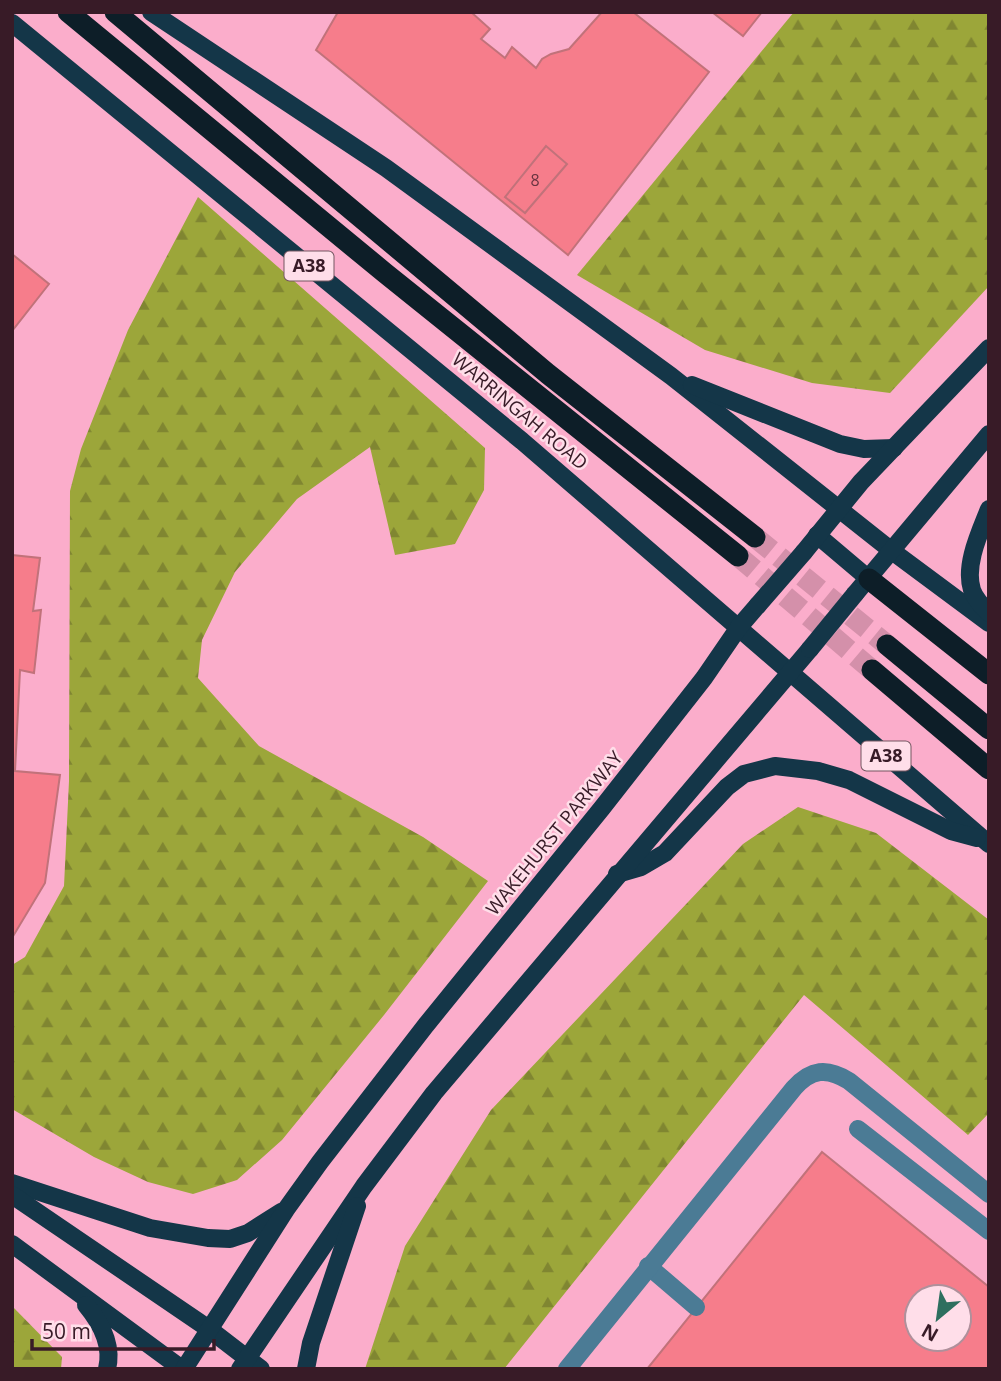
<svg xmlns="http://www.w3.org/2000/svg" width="1001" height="1381" font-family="'Open Sans',sans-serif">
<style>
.forest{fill:url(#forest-firs)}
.building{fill:#f67d8b;stroke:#c1727a;stroke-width:2;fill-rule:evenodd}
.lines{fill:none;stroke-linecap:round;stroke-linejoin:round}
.highway-tunnel{stroke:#d490aa;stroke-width:21;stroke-dasharray:21 10;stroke-linecap:butt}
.minor{stroke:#4b7b95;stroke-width:18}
.major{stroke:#143648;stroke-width:18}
.highway{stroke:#0d1e28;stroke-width:21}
.major-bridge{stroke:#143648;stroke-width:18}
.labels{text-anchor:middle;stroke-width:5;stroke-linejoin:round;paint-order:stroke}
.number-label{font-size:16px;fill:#683440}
.shield{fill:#ffdee9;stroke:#745661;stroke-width:2}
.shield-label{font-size:18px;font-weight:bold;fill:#381b27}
.street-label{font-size:19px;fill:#381b27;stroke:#ffdee9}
</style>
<defs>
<pattern id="forest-firs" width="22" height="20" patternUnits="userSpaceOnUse" patternTransform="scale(1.75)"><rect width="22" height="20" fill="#9ca63a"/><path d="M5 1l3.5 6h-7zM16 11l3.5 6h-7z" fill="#808631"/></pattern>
</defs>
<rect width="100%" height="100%" fill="#fbadcb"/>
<!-- forest -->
<g class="forest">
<path d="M794,12h195v274l-99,107 -78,-10 -107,-33 -128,-75z"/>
<path d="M198,197l287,251 -1,42 -29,54 -60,11 -25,-108 -73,52 -62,73 -33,68 -4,38 61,68 164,91 65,44 -104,134 -102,125 -45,40 -44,14 -45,-12 -54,-25 -82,-48v-144l13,-8 39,-71 5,-105 1,-290 11,-42 47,-119z"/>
<path d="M798,807l78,26 113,87v193l-21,22 -164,-140 -300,374h-139l40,-123 86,-136 252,-266z"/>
<path d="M12,1306l50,51 -1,12h-49z"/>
</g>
<!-- building -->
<g class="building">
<path d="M338,12h133l19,17 -9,10 24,19 7,-11 24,21 6,-9 9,-5 18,-5 33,-37h31l76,60 -141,183 -252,-205z"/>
<path d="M712,12h50l-19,24z"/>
<path d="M546,146l21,18 -42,49 -20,-16z"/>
<path d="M12,254l37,30 -37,47z"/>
<path d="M12,555l28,3 -7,53 8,-1 -7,63 -14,-3 -5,101 45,4 -15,108 -33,55z"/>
<path d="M822,1152l167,135v82h-342zM917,1297h42v42h-42z"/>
</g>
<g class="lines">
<!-- highway-tunnel -->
<g class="highway-tunnel">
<path d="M755,537l132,108"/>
<path d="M738,556l134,114"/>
</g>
<!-- minor -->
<g class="minor">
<path d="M858,1129l131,102"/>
<path d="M648,1266l48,41"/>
<path d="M567,1369l227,-281c17,-19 33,-21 55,-7l140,113"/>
</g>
<!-- major -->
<g class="major">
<path d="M151,12l235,156 285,208 221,175 97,72"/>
<path d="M12,23l510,418 467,403"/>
<path d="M692,385l148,59 24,5 30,-1"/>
<path d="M989,509c-9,23 -25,56 -17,81 3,9 10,16 17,23"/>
<path d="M817,535l52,44"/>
<path d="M804,552l57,-70 128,-134"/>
<path d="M855,594l134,-160"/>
<path d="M617,874l24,-7 24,-14 62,-66 17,-13 31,-8 43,5 31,9 102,51 26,7"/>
<path d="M12,1183l138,45 58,10 22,1 18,-6 33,-21"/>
<path d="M12,1195l197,134 52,40"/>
<path d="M12,1244l170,125"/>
<path d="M86,1305c15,18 27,40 21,64"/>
<path d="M184,1369l103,-161 33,-46 106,-137 176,-217 102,-130 35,-51 19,-22"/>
<path d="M240,1369l124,-183 70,-93 376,-444"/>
<path d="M306,1369l5,-26 46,-137"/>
</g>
<!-- highway -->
<g class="highway">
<path d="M68,12l317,261 353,283"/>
<path d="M115,12l433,362 207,163"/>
<path d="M869,579l120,95"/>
<path d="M887,645l102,84"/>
<path d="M872,670l117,99"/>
</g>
<!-- major-bridge -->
<g class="major-bridge">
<path d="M758,605l46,-53"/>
<path d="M810,649l45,-55"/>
</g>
</g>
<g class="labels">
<!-- number labels -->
<g class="number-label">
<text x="535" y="186">8</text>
</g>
<!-- shield labels -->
<g class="shield">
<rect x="284.5" y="251.5" width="49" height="29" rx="5"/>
<rect x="861.5" y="741.5" width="49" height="29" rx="5"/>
</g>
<g class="shield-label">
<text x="309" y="272">A38</text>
<text x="886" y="762">A38</text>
</g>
<!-- street labels -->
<g class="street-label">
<text transform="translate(520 411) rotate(40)" y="7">WARRINGAH ROAD</text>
<text transform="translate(554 833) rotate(-51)" y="7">WAKEHURST PARKWAY</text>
</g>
</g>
<!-- border -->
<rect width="1001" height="1381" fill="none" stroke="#381b27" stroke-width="28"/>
<!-- north arrow -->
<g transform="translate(938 1318) rotate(209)"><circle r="33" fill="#ffdee9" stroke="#af909b" stroke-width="2"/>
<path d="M0-5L12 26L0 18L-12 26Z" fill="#2e6f5f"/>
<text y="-10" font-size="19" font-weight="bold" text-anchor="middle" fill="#381b27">N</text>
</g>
<!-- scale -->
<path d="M32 1339v10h182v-10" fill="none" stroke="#381b27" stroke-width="3.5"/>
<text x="42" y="1339" font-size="21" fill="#381b27" stroke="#ffdee9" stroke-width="5" paint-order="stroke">50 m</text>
</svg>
